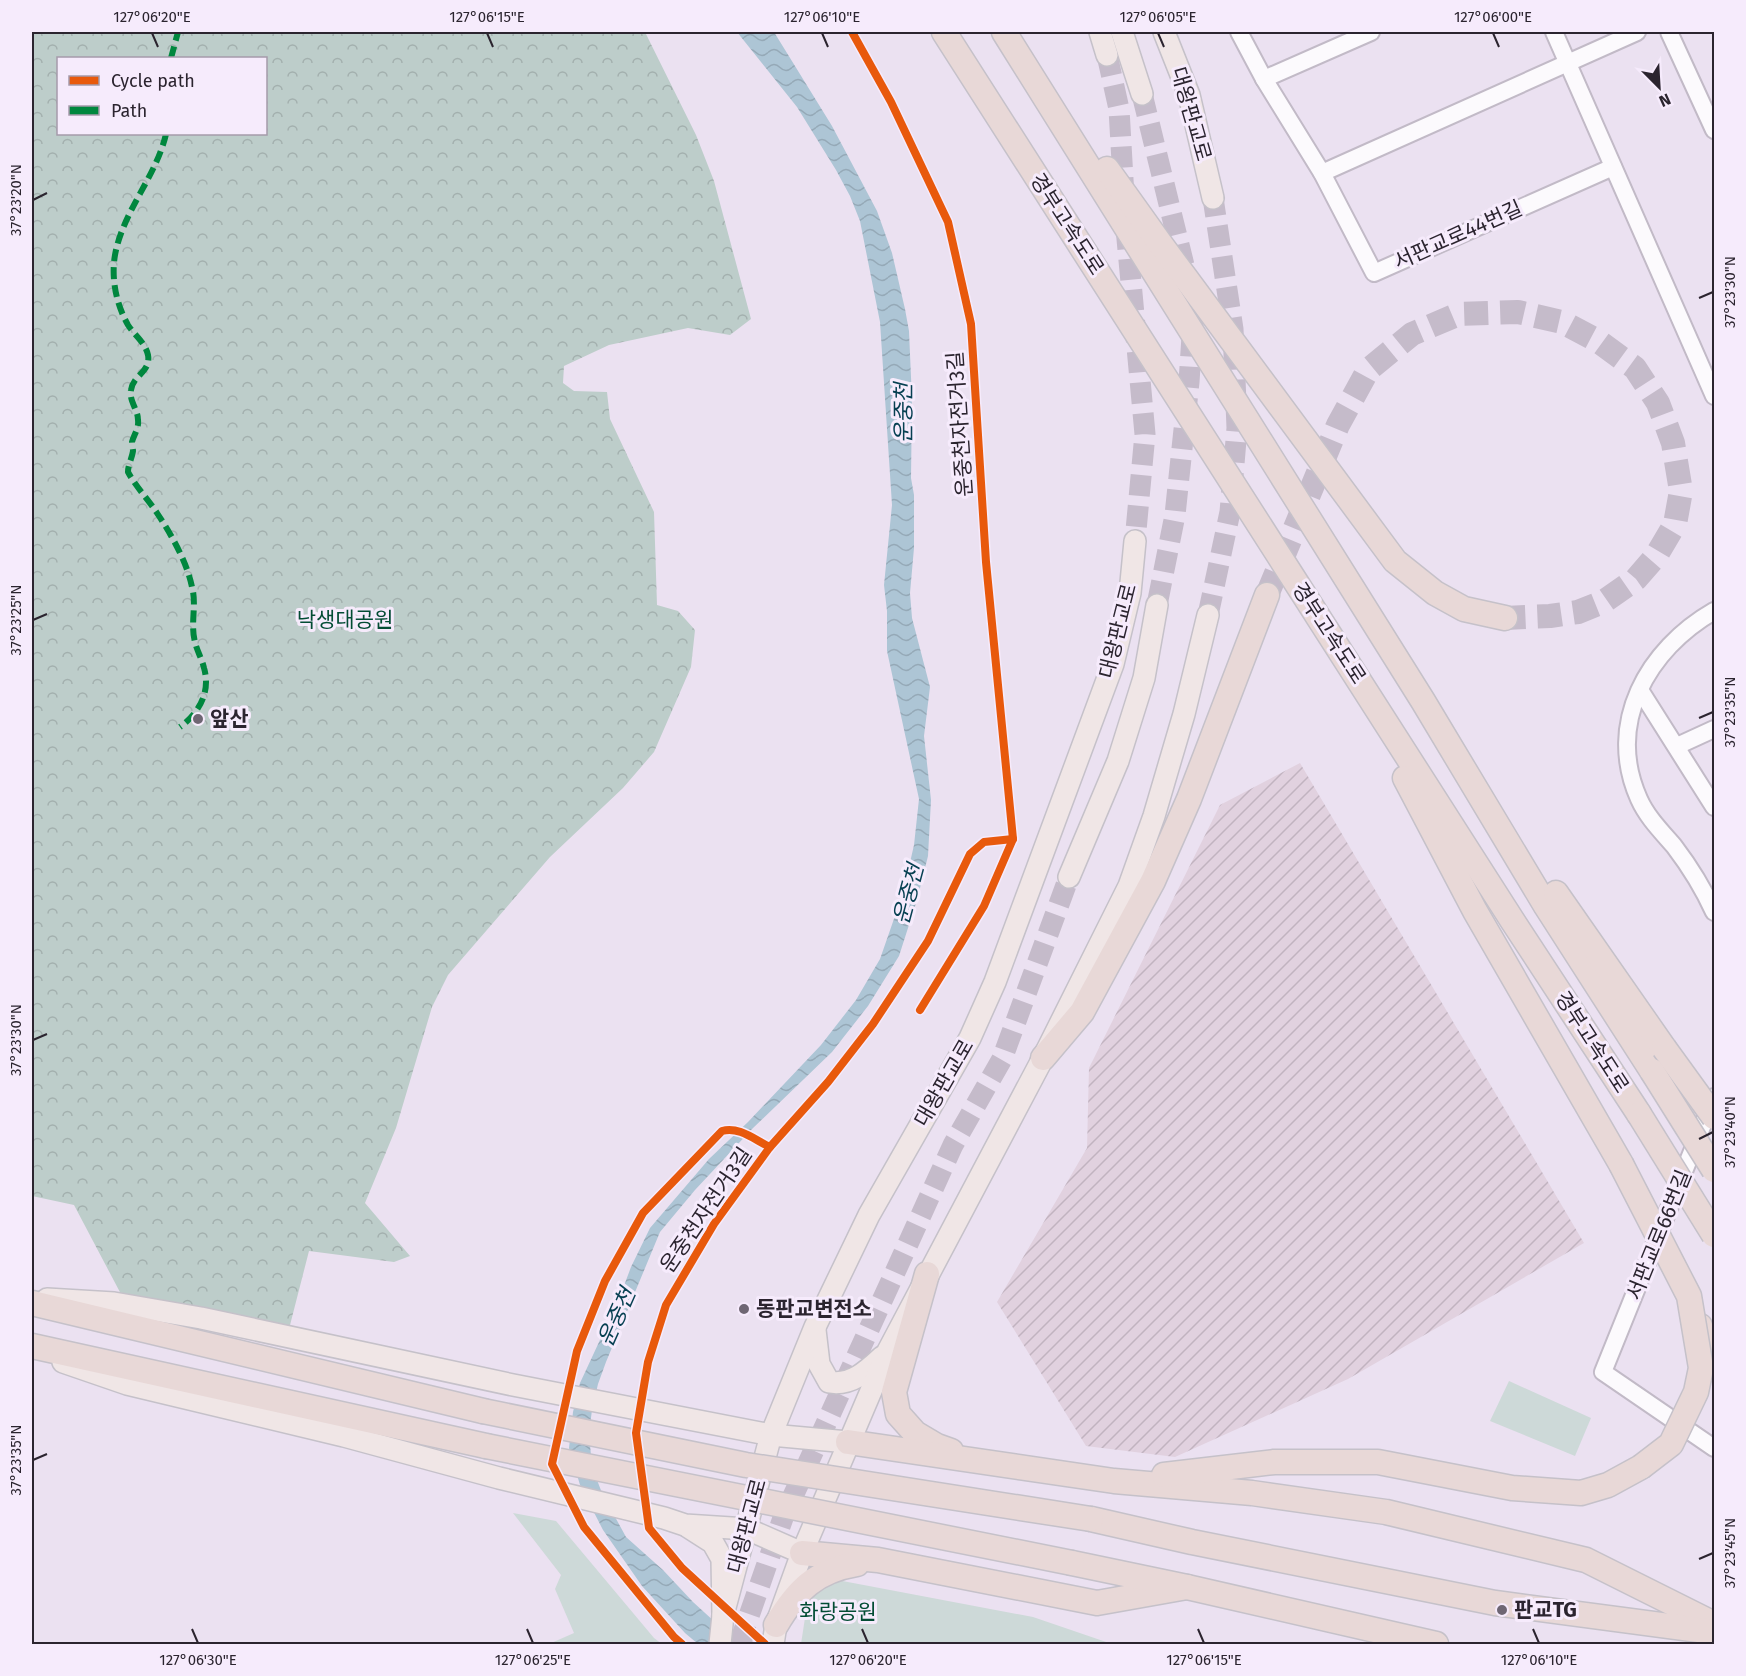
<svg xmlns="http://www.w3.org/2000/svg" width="1746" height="1676" font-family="'Fira Sans','Noto Sans KR',sans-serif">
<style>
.industrial{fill:url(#industrial-furrows)}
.green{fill:#cdd9d8}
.forest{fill:url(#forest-crowns);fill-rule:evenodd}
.water{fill:url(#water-waves)}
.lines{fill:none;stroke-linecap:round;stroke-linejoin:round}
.major-tunnel{stroke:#c5bbca;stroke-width:21;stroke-dasharray:21 10;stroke-linecap:butt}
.highway-tunnel{stroke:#c5bbca;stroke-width:24;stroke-dasharray:24 12;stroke-linecap:butt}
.minor-casing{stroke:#c2bac7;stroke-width:20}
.major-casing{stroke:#c5c1c9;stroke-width:24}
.highway-casing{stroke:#c5c1c9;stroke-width:27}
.minor{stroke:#fcfafd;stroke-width:16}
.major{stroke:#f0e6e6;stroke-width:21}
.highway{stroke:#e8d8d7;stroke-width:24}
.highway-bridge-casing{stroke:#c5c1c9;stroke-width:27;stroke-linecap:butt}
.highway-bridge{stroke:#e8d8d7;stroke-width:24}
.quiet{stroke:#00873e;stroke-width:6;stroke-dasharray:12 6;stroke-linecap:butt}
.cycleway-casing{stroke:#f6ebfc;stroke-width:11}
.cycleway{stroke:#e8590c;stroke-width:8}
.ticks{fill:none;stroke:#2b242f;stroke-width:2}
.poi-dot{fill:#6e6673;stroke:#f6ebfc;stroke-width:2}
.labels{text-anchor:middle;stroke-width:6;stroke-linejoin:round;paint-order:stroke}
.street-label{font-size:21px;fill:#2b242f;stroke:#f6ebfc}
.park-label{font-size:21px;fill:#034c34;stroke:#f6ebfc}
.poi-label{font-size:21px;font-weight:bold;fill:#2b242f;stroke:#f6ebfc;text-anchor:start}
.water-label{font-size:22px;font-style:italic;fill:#074052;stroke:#f6ebfc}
.neatline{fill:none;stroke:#2b242f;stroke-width:2}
.ticks-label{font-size:15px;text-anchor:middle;fill:#2b242f}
</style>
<defs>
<pattern id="industrial-furrows" width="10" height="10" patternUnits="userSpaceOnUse" patternTransform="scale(1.5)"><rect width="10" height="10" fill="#e1d1df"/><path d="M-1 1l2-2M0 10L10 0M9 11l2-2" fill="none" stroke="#c1b3c0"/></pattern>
<pattern id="forest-crowns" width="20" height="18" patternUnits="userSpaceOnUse" patternTransform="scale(1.5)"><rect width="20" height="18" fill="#bdcdca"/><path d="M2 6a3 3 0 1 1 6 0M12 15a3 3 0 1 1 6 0" fill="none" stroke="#a3b0ae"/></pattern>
<pattern id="water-waves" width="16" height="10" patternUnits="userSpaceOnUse" patternTransform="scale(1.5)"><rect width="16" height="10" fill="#adc5d5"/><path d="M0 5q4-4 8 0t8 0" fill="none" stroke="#95a9b7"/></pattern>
</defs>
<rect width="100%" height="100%" fill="#ebe1f1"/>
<!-- industrial -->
<path class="industrial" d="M1300,763l284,480 -236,136 -173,78 -89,-11 -89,-144 90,-154 2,-80 131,-263z"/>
<!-- green -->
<g class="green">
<path d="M1509,1381l82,37 -16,38 -85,-35z"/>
<path d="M513,1513l43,8 98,117 8,6h-113l25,-11 -19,-44 6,-14z"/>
<path d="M832,1579l201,38 79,27h-311l7,-46z"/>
</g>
<!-- forest -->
<path class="forest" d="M32,32h613l51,103 18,46 37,138 -21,16 -42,-7 -79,17 -45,21 -1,17 11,8 33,1 3,27 44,93 3,93 21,6 17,19 -4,37 -37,85 -31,36 -73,69 -102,118 -16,32 -36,121 -31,75 45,53 -16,6 -85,-11 -20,78 -167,-33 -48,-91 -42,-9zM58,58h208v76h-208z"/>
<!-- water -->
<path class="water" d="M737,32h37l58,94 45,85 15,42 13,56 4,22 3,69 -1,78 3,17v53l-4,45 2,25 18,69 -6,49 7,64 -3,56 -11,44 -18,56 -31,50 -36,46 -80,77 -57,61 -35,42 -54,130 -8,22 -6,26 -3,23 3,34 10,26 24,44 37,33 30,32 46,42h-41l-13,-11 -43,-47 -39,-56 -23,-45 -11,-37 4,-36 7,-29 39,-84 12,-32 19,-39 59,-69 39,-37 73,-77 35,-45 24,-41 23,-66 11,-48 5,-46 -32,-148v-40l-3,-26 8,-80 -12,-183 -20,-101 -10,-25 -14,-26 -39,-63z"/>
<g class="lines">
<!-- major-tunnel -->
<g class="major-tunnel">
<path d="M1107,55l12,54 5,88"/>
<path d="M1142,94l52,212 -5,76 -14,133 -18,90"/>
<path d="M1126,228l19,206 -10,107"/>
<path d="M1208,615l22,-103 7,-84 -4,-99 -20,-131"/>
<path d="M742,1644v-8l41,-118 170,-373 49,-86 67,-182"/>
</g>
<!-- highway-tunnel -->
<path class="highway-tunnel" d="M1267,595l71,-170 30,-55 44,-36 47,-20 59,-2 44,10 36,19 37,27 23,35 15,40 8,48 -6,33 -19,32 -20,23 -33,23 -25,10 -28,4 -45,2"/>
<defs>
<g id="minor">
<path d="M1239,32l25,47 58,94 52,100 239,-106"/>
<path d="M1554,32l160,364"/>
<path d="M1669,32l45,98"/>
<path d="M1264,79l107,-47"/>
<path d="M1322,173l315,-141"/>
<path d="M1714,611c-66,38 -109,112 -75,188 8,18 22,32 35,47 16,21 29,42 40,66"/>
<path d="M1640,690l74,117"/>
<path d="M1677,746l37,-17"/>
<path d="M1714,1097l-111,275 111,76"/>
</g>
<g id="major">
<path d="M1100,32l7,23"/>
<path d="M1122,32l20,62"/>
<path d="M1164,32l25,63 24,103"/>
<path d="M1069,877l49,-116 26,-83 13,-73"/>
<path d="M47,1299l67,4 87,15 312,67 258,50 77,7"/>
<path d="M815,1330l4,34 10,18c22,4 38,-11 53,-25"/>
<path d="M63,1362l64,22 217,52 155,42 165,40 21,7 62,4 55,24"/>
<path d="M688,1527l25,16 9,16 1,56 -3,29"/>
<path d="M723,1615l48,-180 44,-108 54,-112 101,-177 25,-56 118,-318 17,-71 5,-52"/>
<path d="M773,1644l3,-19 26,-72 86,-202 155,-293 86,-172 25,-70 30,-102 24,-99"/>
</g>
<g id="highway">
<path d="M944,32l568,888 127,194"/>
<path d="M1004,32l419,669 123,205 106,165"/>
<path d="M1107,169l55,77 233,315 40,32 29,16 41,9"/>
<path d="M1405,778l70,133 146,253"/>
<path d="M1556,893l108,155"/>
<path d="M1043,1058l39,-46 71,-131 36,-82 78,-204"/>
<path d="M927,1274l-33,118 4,22 17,19 22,13 14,5"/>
<path d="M32,1303l451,108"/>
<path d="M1700,1326l14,43"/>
<path d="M32,1346l454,100"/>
<path d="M848,1442l266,39 138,12 134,19 200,48 128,64"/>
<path d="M1164,1475l110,-13h104l134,26 69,5 27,-8 33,-18"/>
<path d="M1091,1519l101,23 303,61 219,29"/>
<path d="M802,1553l76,7 219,43 90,-16"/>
<path d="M1072,1563l115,24 249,57"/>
<path d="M776,1625c21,-35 39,-54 81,-61"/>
</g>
</defs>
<!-- minor casing -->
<use href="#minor" class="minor-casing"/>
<!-- major casing -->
<use href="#major" class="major-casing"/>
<!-- highway casing -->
<use href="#highway" class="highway-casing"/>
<!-- minor -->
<use href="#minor" class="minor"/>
<!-- major -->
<use href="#major" class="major"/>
<!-- highway -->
<use href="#highway" class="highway"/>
<defs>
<g id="highway-bridge">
<path d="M1664,1048l50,69"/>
<path d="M1652,1071l62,99"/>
<path d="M1639,1114l75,121"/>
<path d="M1621,1164l68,132 12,72 -5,24 -25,52 -30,23"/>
<path d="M483,1411l263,54 345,54"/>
<path d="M486,1446l586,117"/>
</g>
</defs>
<!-- highway-bridge casing -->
<use href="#highway-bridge" class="highway-bridge-casing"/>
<!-- highway-bridge -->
<use href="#highway-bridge" class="highway-bridge"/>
<!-- quiet -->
<g class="quiet">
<path d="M171,58l7,-26"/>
<path d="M166,134c-10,43 -43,77 -51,121 -4,23 1,49 13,70 7,11 17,17 20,30 3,17 -15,20 -17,35 -2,12 7,19 7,30 1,9 -4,14 -6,22 0,2 1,7 1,9 -1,7 -5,14 -5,21 8,15 20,27 29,41 14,21 30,49 35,74 5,18 -2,37 3,55 2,9 7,17 9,26 7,24 -5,45 -24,59"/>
</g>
<defs>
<g id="cycleway">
<path d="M852,32l39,70 57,120 23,102 15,238 27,277 -29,67 -64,104"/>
<path d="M682,1644l-8,-7 -90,-110 -32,-63 25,-113 28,-70 38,-68 79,-82c17,-5 33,9 48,16"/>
<path d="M765,1644l-83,-76 -33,-40 -13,-95 12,-71 18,-57 48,-81 56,-77 58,-65 45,-58 55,-83 42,-87 14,-12 29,-3"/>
</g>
</defs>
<!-- cycleway casing -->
<use href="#cycleway" class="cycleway-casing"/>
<!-- cycleway -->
<use href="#cycleway" class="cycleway"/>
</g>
<!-- ticks -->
<path class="ticks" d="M152,33l6,14M487,33l6,14M822,33l6,14M1158,33l6,14M1493,33l6,14M33,200l14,-7M1699,298l14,-6M33,620l14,-6M1699,718l14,-6M33,1040l14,-6M1699,1139l14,-7M33,1460l14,-6M1699,1559l14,-6M192,1629l6,14M527,1629l6,14M862,1629l6,14M1198,1629l6,14M1533,1629l6,14"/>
<!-- markers -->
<g class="poi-dot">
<circle cx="198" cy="719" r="6"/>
<circle cx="744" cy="1309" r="6"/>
<circle cx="1502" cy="1610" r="6"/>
</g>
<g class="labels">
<!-- street labels -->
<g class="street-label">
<text transform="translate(1191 114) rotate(74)" y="7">대왕판교로</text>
<text transform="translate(1067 224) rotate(57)" y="7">경부고속도로</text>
<text transform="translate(1458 235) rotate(-24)" y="7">서판교로44번길</text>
<text transform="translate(960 424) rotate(-94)" y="7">운중천자전거3길</text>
<text transform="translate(1118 631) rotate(-76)" y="7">대왕판교로</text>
<text transform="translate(1329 633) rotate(57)" y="7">경부고속도로</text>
<text transform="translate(1592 1042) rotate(57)" y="7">경부고속도로</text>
<text transform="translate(944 1083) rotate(-60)" y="7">대왕판교로</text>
<text transform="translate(706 1210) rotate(-56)" y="7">운중천자전거3길</text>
<text transform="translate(1659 1235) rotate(-68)" y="7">서판교로66번길</text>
<text transform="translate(747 1526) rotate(-75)" y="7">대왕판교로</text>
</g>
<!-- park labels -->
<g class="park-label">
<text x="345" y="627">낙생대공원</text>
<text x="838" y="1619">화랑공원</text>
</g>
<!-- poi labels -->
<g class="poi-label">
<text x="210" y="726">앞산</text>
<text x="756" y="1316">동판교변전소</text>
<text x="1514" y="1617">판교TG</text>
</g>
<!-- water labels -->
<g class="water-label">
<text transform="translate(903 413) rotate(-90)" y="8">운중천</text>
<text transform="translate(908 894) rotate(-75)" y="8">운중천</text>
<text transform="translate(616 1317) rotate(-66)" y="8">운중천</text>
</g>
</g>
<!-- border -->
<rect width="1746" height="1676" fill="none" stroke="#f6ebfc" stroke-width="66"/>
<!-- legend -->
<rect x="57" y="57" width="210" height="78" fill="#f6ebfc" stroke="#a59baa" stroke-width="1.5"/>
<rect x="69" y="76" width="30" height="9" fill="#e8590c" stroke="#a59baa" stroke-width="1.5"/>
<text x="111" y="87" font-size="18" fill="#2b242f">Cycle path</text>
<rect x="69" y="106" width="30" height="9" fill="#00873e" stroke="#a59baa" stroke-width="1.5"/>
<text x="111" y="117" font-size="18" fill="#2b242f">Path</text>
<!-- north arrow -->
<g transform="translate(1659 87) rotate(156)" stroke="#f6ebfc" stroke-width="4.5" paint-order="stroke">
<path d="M0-4.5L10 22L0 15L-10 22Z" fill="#2b242f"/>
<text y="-9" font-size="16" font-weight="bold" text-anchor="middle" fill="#2b242f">N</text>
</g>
<rect x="33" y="33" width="1680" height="1610" class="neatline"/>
<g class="ticks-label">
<text x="152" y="22">127°06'20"E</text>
<text x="487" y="22">127°06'15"E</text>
<text x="822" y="22">127°06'10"E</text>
<text x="1158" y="22">127°06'05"E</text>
<text x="1493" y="22">127°06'00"E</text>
<text transform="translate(16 200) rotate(-90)" y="5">37°23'20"N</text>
<text transform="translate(1730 292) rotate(-90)" y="5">37°23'30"N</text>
<text transform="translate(16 620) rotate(-90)" y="5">37°23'25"N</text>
<text transform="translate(1730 712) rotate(-90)" y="5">37°23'35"N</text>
<text transform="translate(16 1040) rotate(-90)" y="5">37°23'30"N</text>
<text transform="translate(1730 1132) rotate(-90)" y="5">37°23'40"N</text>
<text transform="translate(16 1460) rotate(-90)" y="5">37°23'35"N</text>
<text transform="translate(1730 1553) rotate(-90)" y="5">37°23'45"N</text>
<text x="198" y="1665">127°06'30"E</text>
<text x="533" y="1665">127°06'25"E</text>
<text x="868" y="1665">127°06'20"E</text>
<text x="1204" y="1665">127°06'15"E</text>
<text x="1539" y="1665">127°06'10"E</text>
</g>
</svg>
